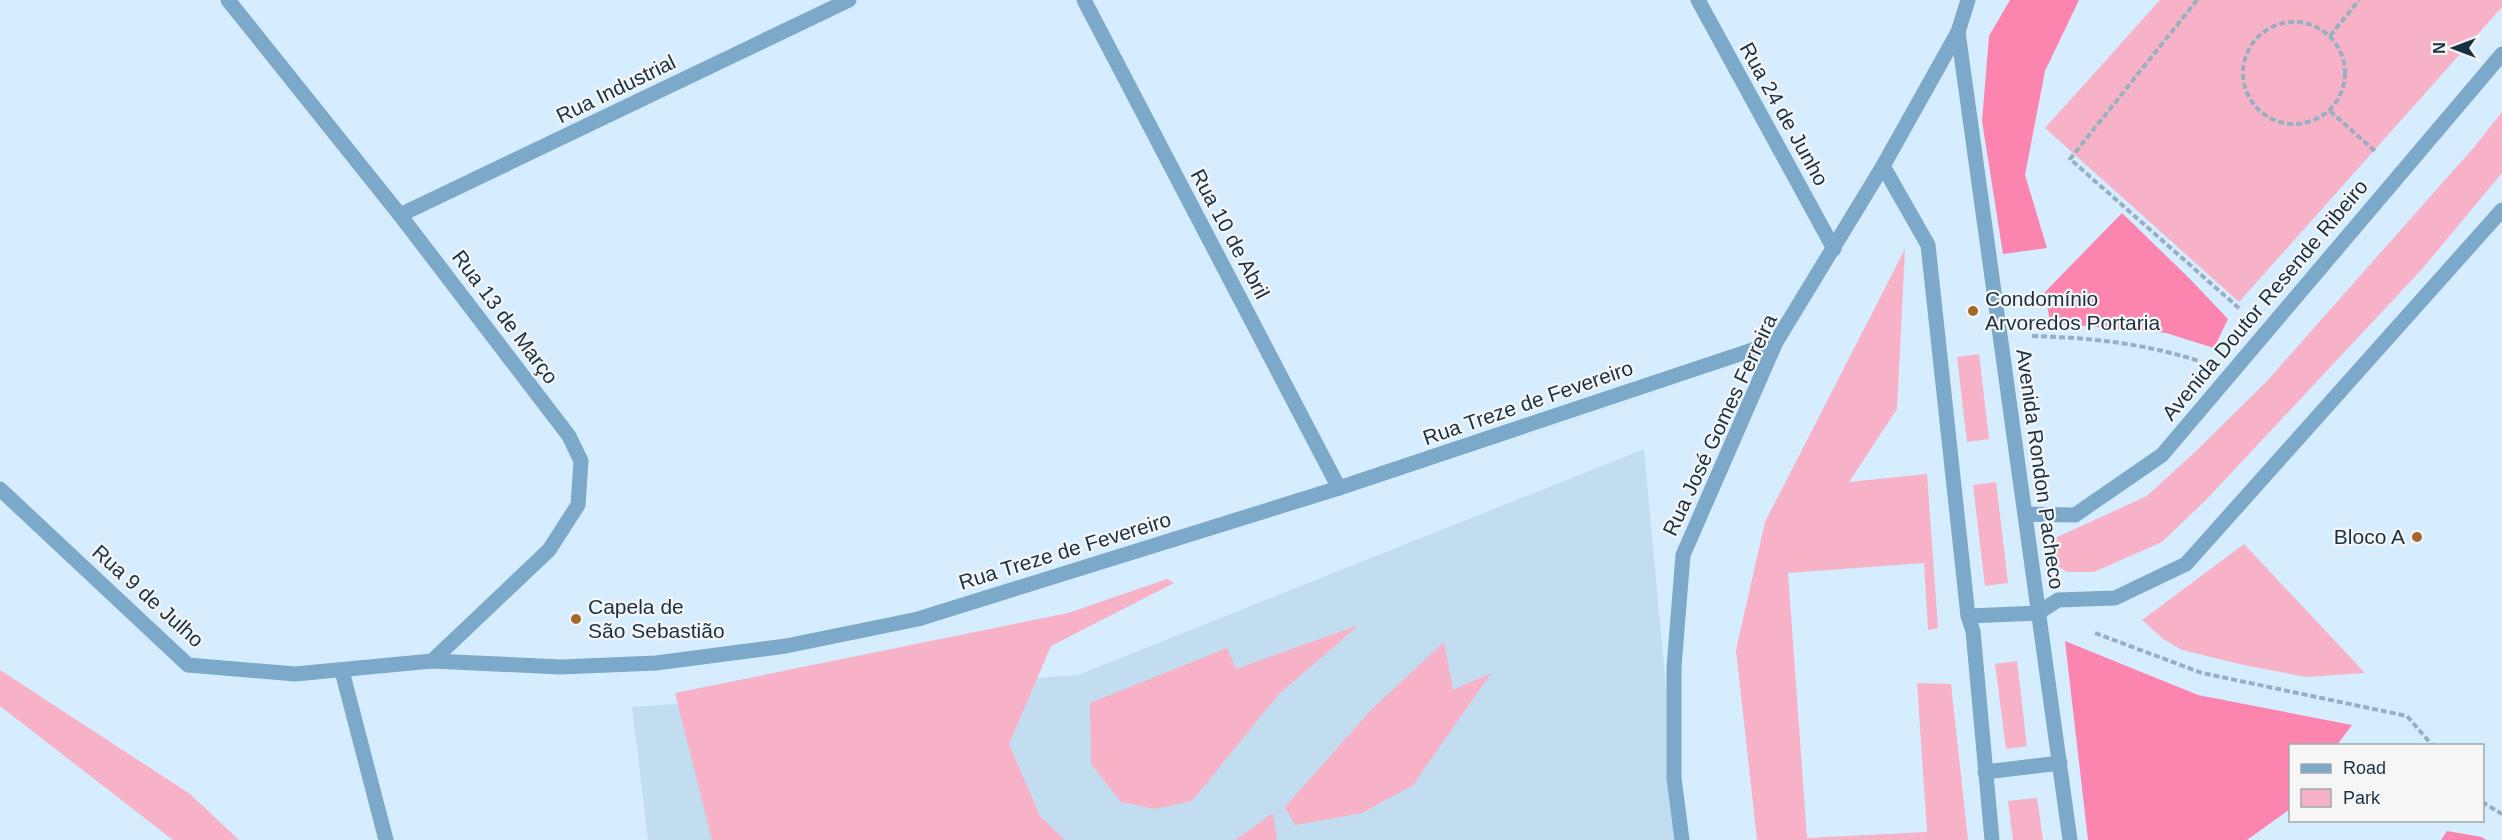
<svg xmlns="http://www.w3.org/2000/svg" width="2502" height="840" font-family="Arial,sans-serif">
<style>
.built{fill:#c2ddf0}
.green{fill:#f7b2c7}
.forest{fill:#fb85ae}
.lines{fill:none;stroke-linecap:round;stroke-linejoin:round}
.path{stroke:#97afc1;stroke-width:4;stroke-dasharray:6 3;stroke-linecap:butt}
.minor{stroke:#7ca9c9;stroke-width:15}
.poi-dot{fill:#a5662d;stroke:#f6f6f6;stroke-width:2}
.labels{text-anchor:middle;stroke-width:4.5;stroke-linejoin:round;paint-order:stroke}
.street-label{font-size:21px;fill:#193243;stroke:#f6f6f6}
.poi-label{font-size:21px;fill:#193243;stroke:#f6f6f6;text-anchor:start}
</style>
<rect width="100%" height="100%" fill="#d5edff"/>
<!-- built -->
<path class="built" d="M1644,449l36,391h-1032l-16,-133 446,-32z"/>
<!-- green -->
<g class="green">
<path d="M2160,0h342v7l-263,295 -194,-174z"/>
<path d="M2502,112v61l-80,96 -217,232 -43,41 -68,30h-27l-17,-11 5,-23 92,-42 49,-45 71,-70 208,-235z"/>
<path d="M1905,249l-8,160 -48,73 78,-8 11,154 -10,2 -4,-67 -136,10 19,265 120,-6 -10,-149 34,1 17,156h-211l-21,-190 29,-128z"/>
<path d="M1979,354l10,85 -22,3 -10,-85z"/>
<path d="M1996,482l12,101 -23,3 -12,-101z"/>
<path d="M2244,544l121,129 -59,4 -62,-12 -62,-15 -19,-11 -21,-19z"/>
<path d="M1167,579l7,4 -123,63 -42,98 31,72 25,24h-353l-37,-147 393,-80z"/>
<path d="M1359,625l-80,69 -87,107 -37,8 -34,-7 -30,-38 -1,-61 137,-55 9,21z"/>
<path d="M1444,642l9,48 38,-17 -78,112 -51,28 -67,12 -10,-18 86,-97z"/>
<path d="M2017,661l10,85 -21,3 -11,-85z"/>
<path d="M0,670l190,124 49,46h-66l-173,-134z"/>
<path d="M2037,798l6,42h-30l-5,-39z"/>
<path d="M1273,813l4,27h-42z"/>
</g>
<!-- forest -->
<g class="forest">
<path d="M2010,0h69l-34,71 -20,104 22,73 -44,6 -21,-133 7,-85z"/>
<path d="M2122,213l67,65 39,41 -14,29 -48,-15 -116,-10 -5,-31z"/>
<path d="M2065,641l133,54 154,30 -15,20 -47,1v63l-43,31h-159z"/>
<path d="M2447,831l35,6 4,3h-45z"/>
</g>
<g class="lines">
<!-- path -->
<g class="path">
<path d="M2197,0l-127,159 171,151"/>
<circle cx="2294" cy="73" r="51"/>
<path d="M2330,36l29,-36"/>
<path d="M2330,111l46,41"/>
<path d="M2032,336c60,2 110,7 167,25"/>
<path d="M2095,633l107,40 205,43 26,30"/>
<path d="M2482,802l20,12"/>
</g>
<!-- minor -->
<g class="minor">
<path d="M228,0l172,215 169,221 12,25 -3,44 -29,45 -117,111"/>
<path d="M1084,0l255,488"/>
<path d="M1698,0l136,249"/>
<path d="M1958,32l112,808"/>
<path d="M1883,166l45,79 40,371 5,15 19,209"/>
<path d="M400,215l449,-215"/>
<path d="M0,489l188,176 107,9 137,-13 129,6 95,-4 130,-17 132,-27 421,-131 437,-146"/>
<path d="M2025,514l50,1 87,-60 340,-401"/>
<path d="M1968,616l70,-3 20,-13 57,-2 71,-34 316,-354"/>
<path d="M342,671l44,169"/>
<path d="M1985,772l75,-9"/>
<path d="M1682,840l-8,-62v-111l9,-112 93,-213 107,-176 75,-134 10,-32"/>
</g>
</g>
<!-- markers -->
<g class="poi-dot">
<circle cx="1973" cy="311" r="6"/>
<circle cx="2417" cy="537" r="6"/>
<circle cx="576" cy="619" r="6"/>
</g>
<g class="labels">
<!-- street labels -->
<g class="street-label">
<text transform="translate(616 89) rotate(-26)" y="7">Rua Industrial</text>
<text transform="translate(1784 114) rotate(61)" y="7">Rua 24 de Junho</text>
<text transform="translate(1230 234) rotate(62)" y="7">Rua 10 de Abril</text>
<text transform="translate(2265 300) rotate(-50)" y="7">Avenida Doutor Resende Ribeiro</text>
<text transform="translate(505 317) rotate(53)" y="7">Rua 13 de Março</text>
<text transform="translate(1528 403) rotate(-19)" y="7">Rua Treze de Fevereiro</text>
<text transform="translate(1720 425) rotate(-65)" y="7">Rua José Gomes Ferreira</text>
<text transform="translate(2040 469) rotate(82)" y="7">Avenida Rondon Pacheco</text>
<text transform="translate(1065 551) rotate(-17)" y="7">Rua Treze de Fevereiro</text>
<text transform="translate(148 596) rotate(42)" y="7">Rua 9 de Julho</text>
</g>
<!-- poi labels -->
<g class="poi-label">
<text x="1985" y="306">Condomínio<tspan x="1985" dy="24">Arvoredos Portaria</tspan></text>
<text x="2405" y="544" text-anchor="end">Bloco A</text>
<text x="588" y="614">Capela de<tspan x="588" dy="24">São Sebastião</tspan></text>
</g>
</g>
<!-- legend -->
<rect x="2289" y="744" width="195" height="78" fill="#f6f6f6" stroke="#9ea8ae" stroke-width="1.5"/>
<rect x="2301" y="764" width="30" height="9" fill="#7ca9c9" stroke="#9ea8ae" stroke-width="1.5"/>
<text x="2343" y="774" font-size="18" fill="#193243">Road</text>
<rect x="2301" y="789" width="30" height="18" fill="#f7b2c7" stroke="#9ea8ae" stroke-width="1.5"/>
<text x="2343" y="804" font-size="18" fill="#193243">Park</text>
<!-- north arrow -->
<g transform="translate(2454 48) rotate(270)" stroke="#f6f6f6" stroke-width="4.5" paint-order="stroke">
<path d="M0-4.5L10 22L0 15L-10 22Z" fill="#193243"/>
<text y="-9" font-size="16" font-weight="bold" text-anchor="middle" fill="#193243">N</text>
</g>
</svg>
